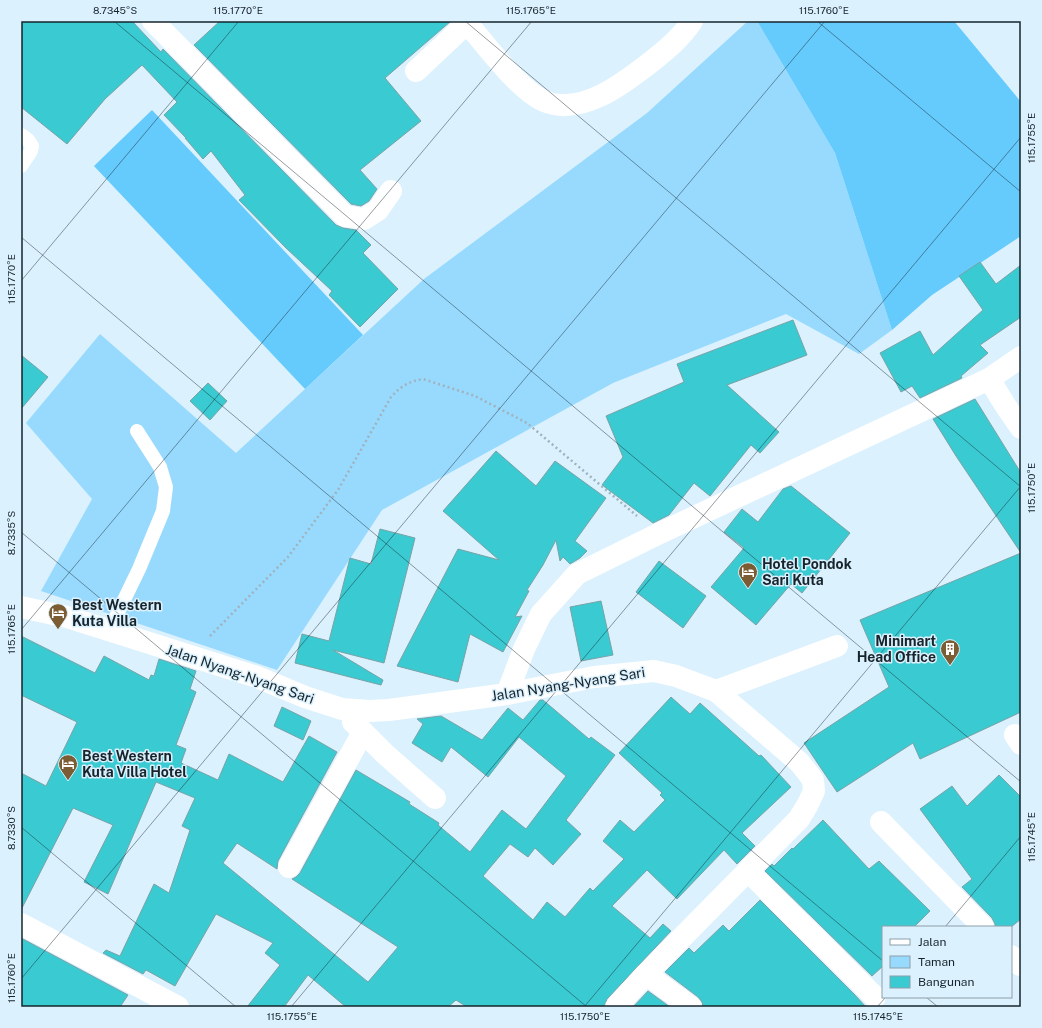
<svg xmlns="http://www.w3.org/2000/svg" width="1042" height="1028" font-family="'Public Sans',sans-serif">
<style>
.green{fill:#98dafe}
.forest{fill:#65cafc}
.building{fill:#3acad2;stroke:#78a3a6}
.lines{fill:none;stroke-linecap:round;stroke-linejoin:round}
.path{stroke:#9fb2bd;stroke-width:2.5;stroke-dasharray:2 3;stroke-linecap:butt}
.service{stroke:#fff;stroke-width:14}
.minor{stroke:#fff;stroke-width:22}
.ticks{fill:none;stroke:#17242c;stroke-width:1;stroke-opacity:0.45}
.labels{text-anchor:middle;stroke-width:3;stroke-linejoin:round;paint-order:stroke}
.poi-label{font-size:14px;font-weight:bold;fill:#17242c;stroke:#dbf1fd;text-anchor:start}
.street-label{font-size:14px;fill:#17242c;stroke:#dbf1fd}
.neatline{fill:none;stroke:#17242c;stroke-width:1.5}
.ticks-label{font-size:10px;text-anchor:middle;fill:#17242c}
</style>
<rect width="100%" height="100%" fill="#dbf1fd"/>
<!-- green -->
<path class="green" d="M748,21h9l78,132 57,177 -33,24 -73,-40 -173,69 -231,127 -105,160 -236,-79 51,-92 -66,-76 74,-89 136,119 188,-174 223,-166z"/>
<!-- forest -->
<g class="forest">
<path d="M757,21h197l67,81v134l-89,59 -40,35 -57,-177z"/>
<path d="M152,110l211,225 -58,54 -211,-223z"/>
</g>
<!-- building -->
<g class="building">
<path d="M21,21h111l29,31 2,-3 173,176 7,3 13,2 15,15 -8,8 35,36 -38,38 -31,-32 3,-4 -46,-43 -47,-48 6,-5 -34,-44 -8,8 -18,-21h1l-22,-23 13,-13 -35,-37 -37,34 -38,45 -46,-37z"/>
<path d="M220,21h231l-66,57 36,43 -61,49 17,19 -8,12 -8,5 -10,-2 -157,-159z"/>
<path d="M980,262l16,22 25,-19v52l-41,28 8,8 -27,23 1,2 -42,20 -8,-12 -11,6 -21,-39 40,-22 13,24 50,-45 -24,-34z"/>
<path d="M793,320l14,35 -80,30 52,47 -19,21 -9,-8 -41,51 -16,-13 -25,32 -16,8 -51,-38 21,-28 -17,-41 78,-34 -7,-18z"/>
<path d="M21,355l27,22 -27,32z"/>
<path d="M208,383l19,18 -17,19 -20,-19z"/>
<path d="M975,399l46,74v239l-101,47 -7,-16 -76,49 -33,-49 85,-56 -29,-67 161,-67 -65,-97 -23,-37z"/>
<path d="M496,451l40,35 19,-25 51,37 -31,43 12,10 -7,7 -10,6 -7,-7 -3,4 -4,-21 -13,25 -16,25 2,1 -14,26 7,-1 -19,36 -33,-18 -12,48 -61,-16 61,-117 41,11 -56,-49z"/>
<path d="M791,486l59,47 -48,60 -11,-9 -35,41 -45,-38 33,-39 -20,-16 18,-23 16,13 25,-33z"/>
<path d="M380,529l35,9 -31,125 -51,-13 50,30 -2,5 -86,-22 7,-29 27,7 21,-83 21,6z"/>
<path d="M659,561l47,35 -23,32 -47,-36z"/>
<path d="M601,601l12,54 -32,6 -11,-54z"/>
<path d="M21,636l74,37 9,-17 45,24 2,-5 3,1 5,-17 37,12 -6,18 6,3 -20,53 10,4 -5,14 37,17 11,-26 54,28 26,-46 28,16 -59,109 -1,8 -40,-26 -14,20 145,119 30,-35 -106,-68 4,-2 4,-4 56,-103 54,32 -1,2 30,19 -1,2 32,27 32,-42 24,19 40,-53 -47,-39 -31,40 -37,-30 -9,15 -30,-19 11,-19 -6,-5 24,-3 41,24 26,-32 15,12 17,-20h3l46,39 2,-2 24,18 -49,65 15,14 -28,31 -18,-17 -7,9 -18,-13 -27,32 50,44 14,-18 18,15 25,-29 3,3 31,-32 -21,-18 17,-21 14,12 31,-32 -5,-5 2,-2 -43,-40 52,-56 19,17 10,-11 59,53 2,-1 30,32 -49,46 13,13 -18,18 -13,-14 -47,49 -30,-29 -35,36 38,32 13,-14 8,7 -64,68 -3,8h-137l-11,-7 -8,7h-102l-38,-32 -24,32h-37l33,-42 -15,-12 8,-10 -57,-29 -41,72 -29,-16 -3,4 -40,-21 3,-3 14,6 34,-72 15,9 21,-63 -8,-4 13,-28 -39,-16 -48,112 -24,-12 29,-57 -40,-17 -52,102v-137l25,13 31,-64 -56,-27z"/>
<path d="M282,707l29,14 -8,19 -29,-14z"/>
<path d="M999,775l22,22v122l-10,8h-16v-3l-3,-6 -30,-31 10,-8 -52,-70 32,-23 15,20z"/>
<path d="M823,820l46,49 10,-8 51,50 -16,16h-31v39l-11,10 -107,-105 7,-7 2,2 18,-18 1,1z"/>
<path d="M760,900l94,94 12,13h-163l-1,-5 -4,-5 -33,-25 24,-24 5,5 29,-28 6,6z"/>
<path d="M21,938l107,57 -8,12h-99z"/>
<path d="M648,991l22,16h-37z"/>
</g>
<g class="lines">
<!-- path -->
<path class="path" d="M210,636l78,-79 50,-67 53,-93c9,-10 18,-16 32,-18l52,17 52,27 110,93"/>
<!-- service -->
<g class="service">
<path d="M21,135l7,5 4,6 -1,5 -10,15"/>
<path d="M109,631l30,-62 24,-58 3,-24 -6,-20 -23,-36"/>
</g>
<!-- minor -->
<g class="minor">
<path d="M153,21l192,195 19,3 14,-9 13,-19"/>
<path d="M416,71l51,-48c19,22 51,66 77,78 37,16 80,-18 107,-39 15,-12 31,-25 41,-41"/>
<path d="M989,379l18,29 14,20"/>
<path d="M21,607l46,10 190,60 48,20 37,12 27,2 20,-1 118,-16 87,-17 60,-6 22,5 40,15 83,71 8,10 6,8 1,11 -6,13 -9,15 -153,155 -30,33"/>
<path d="M716,691l121,-45"/>
<path d="M507,694l17,-45 17,-35 36,-40 81,-40 331,-155 32,-22"/>
<path d="M353,722l32,32 50,44"/>
<path d="M1015,735l6,9"/>
<path d="M881,822l102,105"/>
<path d="M289,867l74,-135"/>
<path d="M748,871l127,126"/>
<path d="M21,924l157,83"/>
<path d="M1011,956l9,9 1,-1"/>
<path d="M646,974l45,33"/>
</g>
</g>
<!-- ticks -->
<path class="ticks" d="M114,21l907,761M465,21l556,466M817,21l204,171M21,237l862,724M21,281l218,-260M21,532l566,475M21,630l511,-609M21,827l215,180M945,927l76,-91M21,979l804,-958M926,997l12,10M291,1007l730,-870M584,1007l437,-521M877,1007l9,-10"/>
<!-- icons -->
<defs>
<symbol id="hotel-pin" viewBox="-11 -11 22 30"><path d="M0 17L-7.5 6A9.5 9.5 0 1 1 7.5 6Z" fill="#7c5c32" stroke="#dbf1fd"/><path d="M-6-4.5h1.5V1H6V5H4.5V3h-9V5H-6ZM-4 0a1.8 1.8 0 1 1 3.6 0ZM.5 0V-2.5h3Q6-2.5 6 0Z" fill="#fff"/></symbol>
<symbol id="building-pin" viewBox="-11 -11 22 30"><path d="M0 17L-7.5 6A9.5 9.5 0 1 1 7.5 6Z" fill="#7c5c32" stroke="#dbf1fd"/><path d="M-4-6H4V6H1V3H-1V6H-4ZM-2.5-4.3h1.7v1.8h-1.7ZM.8-4.3h1.7v1.8H.8ZM-2.5-1h1.7V.8h-1.7ZM.8-1h1.7V.8H.8Z" fill="#fff"/></symbol>
</defs>
<g fill-rule="evenodd">
<use href="#hotel-pin" x="737" y="561" width="22" height="30"/>
<use href="#hotel-pin" x="47" y="602" width="22" height="30"/>
<use href="#building-pin" x="939" y="638" width="22" height="30"/>
<use href="#hotel-pin" x="57" y="753" width="22" height="30"/>
</g>
<g class="labels">
<!-- poi labels -->
<g class="poi-label">
<text x="762" y="569">Hotel Pondok<tspan x="762" dy="16">Sari Kuta</tspan></text>
<text x="72" y="610">Best Western<tspan x="72" dy="16">Kuta Villa</tspan></text>
<text x="936" y="646" text-anchor="end">Minimart<tspan x="936" dy="16">Head Office</tspan></text>
<text x="82" y="761">Best Western<tspan x="82" dy="16">Kuta Villa Hotel</tspan></text>
</g>
<!-- street labels -->
<g class="street-label">
<text transform="translate(240 674) rotate(19)" y="5">Jalan Nyang-Nyang Sari</text>
<text transform="translate(568 684) rotate(-9)" y="5">Jalan Nyang-Nyang Sari</text>
</g>
</g>
<!-- border -->
<rect width="1042" height="1028" fill="none" stroke="#dbf1fd" stroke-width="44"/>
<!-- legend -->
<rect x="882" y="926" width="130" height="72" fill="#dbf1fd" stroke="#8d9fa9"/>
<rect x="890" y="939" width="20" height="6" fill="#ffffff" stroke="#8d9fa9"/>
<text x="918" y="946" font-size="12" fill="#17242c">Jalan</text>
<rect x="890" y="956" width="20" height="12" fill="#98dafe" stroke="#8d9fa9"/>
<text x="918" y="966" font-size="12" fill="#17242c">Taman</text>
<rect x="890" y="976" width="20" height="12" fill="#3acad2" stroke="#8d9fa9"/>
<text x="918" y="986" font-size="12" fill="#17242c">Bangunan</text>
<rect x="22" y="22" width="998" height="984" class="neatline"/>
<g class="ticks-label">
<text x="115" y="14">8.7345°S</text>
<text x="238" y="14">115.1770°E</text>
<text x="531" y="14">115.1765°E</text>
<text x="824" y="14">115.1760°E</text>
<text transform="translate(1031 138) rotate(-90)" y="4">115.1755°E</text>
<text transform="translate(11 279) rotate(-90)" y="4">115.1770°E</text>
<text transform="translate(1031 488) rotate(-90)" y="4">115.1750°E</text>
<text transform="translate(11 533) rotate(-90)" y="4">8.7335°S</text>
<text transform="translate(11 629) rotate(-90)" y="4">115.1765°E</text>
<text transform="translate(11 828) rotate(-90)" y="4">8.7330°S</text>
<text transform="translate(1031 837) rotate(-90)" y="4">115.1745°E</text>
<text transform="translate(11 978) rotate(-90)" y="4">115.1760°E</text>
<text x="292" y="1020">115.1755°E</text>
<text x="585" y="1020">115.1750°E</text>
<text x="878" y="1020">115.1745°E</text>
</g>
</svg>
